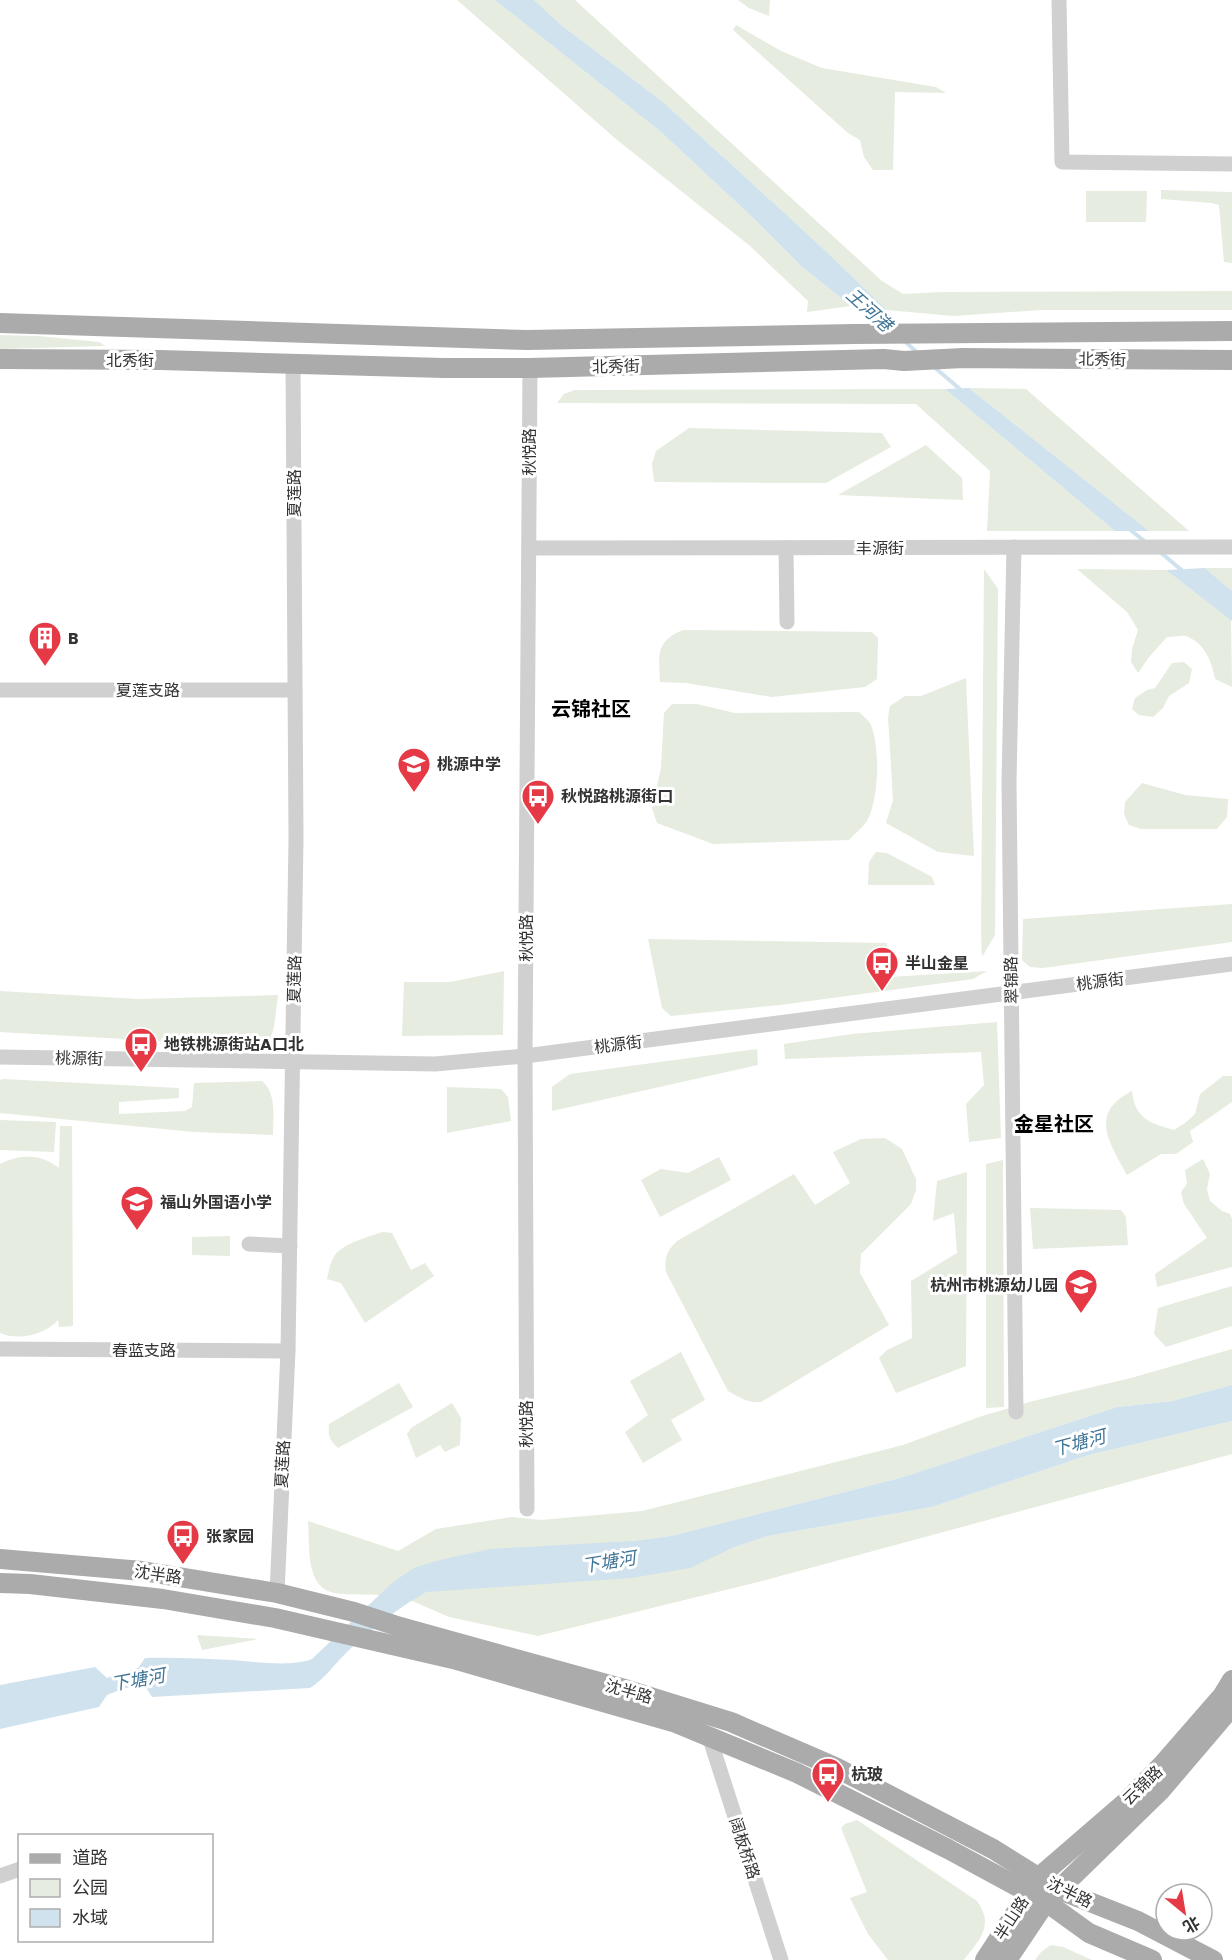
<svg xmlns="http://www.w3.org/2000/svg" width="1232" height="1960" font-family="Poppins,'Noto Sans SC',sans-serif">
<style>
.green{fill:#e6ecdf}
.water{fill:#cfe2ee}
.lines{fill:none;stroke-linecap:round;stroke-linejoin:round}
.stream{stroke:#cfe2ee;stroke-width:4}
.minor{stroke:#d0d0d0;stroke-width:15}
.major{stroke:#ababab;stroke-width:20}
.labels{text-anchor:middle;stroke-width:6;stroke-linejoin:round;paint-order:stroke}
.street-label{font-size:16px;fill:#333;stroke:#fff}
.poi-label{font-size:16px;font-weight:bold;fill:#333;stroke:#fff;text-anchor:start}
.water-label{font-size:18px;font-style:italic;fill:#3f7597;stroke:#fff}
.quarter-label{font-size:20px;font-weight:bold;fill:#000;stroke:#fff}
</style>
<rect width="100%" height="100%" fill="#fff"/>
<!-- green -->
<g class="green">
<path d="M457,0h38l166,132 90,84 50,50 50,40 -44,6 1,-11 -58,-55 -134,-107z"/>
<path d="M534,0h41l307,281 21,13 40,-2 289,-1v19h-191l-87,6 -67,-6 -73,-70 -151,-138 -103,-78z"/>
<path d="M738,0h32l-1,16 -20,-8z"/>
<path d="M736,25l45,26 41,17 114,19 10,6 -51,-1 -2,78h-20l-9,-13 -4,-17 -12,-7 -115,-103z"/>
<path d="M1161,190l71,2v71l-8,-1 -5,-57 -7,-2 -51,-4z"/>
<path d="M1086,191h61l-1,31h-60z"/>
<path d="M0,335l38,1 61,6 6,4 -105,3z"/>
<path d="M969,388l57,1 163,142h-40z"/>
<path d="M945,389l170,142h-128l3,-60 -74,-67 -359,-1 7,-9 11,-4z"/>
<path d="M689,428l193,5 9,14 -65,36 -172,-1 -2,-18 4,-13z"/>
<path d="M926,445l36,33 1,22 -125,-5z"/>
<path d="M1205,568h27v23z"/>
<path d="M984,569l14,20 -3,346 -13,22 -1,-24z"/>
<path d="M1077,569l89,1 65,50 1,67 -17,-8c-3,-17 -10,-36 -29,-43 -5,-1 -14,1 -19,1l-18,20 -11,16 -7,-11 1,-13 6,-19 -11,-18z"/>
<path d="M683,630l189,2 6,6 -1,41 -12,8 -93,10 -86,-14 -26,-1c-1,-26 -5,-41 23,-52z"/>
<path d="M1184,662l8,7 -3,14 -20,13 -6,12 -10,9 -14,-2 -7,-6 3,-11 12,-8 8,-2 17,-25z"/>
<path d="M966,678l8,178 -36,-4 -52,-29 7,-23 -5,-83 2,-11 15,-10h16z"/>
<path d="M672,704h25l38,9 124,-1c4,4 10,8 12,13 9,23 8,72 -3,94 -3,7 -13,14 -19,21l-136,4 -56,-21 -5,-15 9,-40 3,-55z"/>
<path d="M1142,783l43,12 43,4 -1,18 -10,12h-76l-12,-4 -5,-11 1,-12z"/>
<path d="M876,852l11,1 45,24 3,8h-67l1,-23z"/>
<path d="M1232,904v38l-189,26 -13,-1 -8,-7 1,-41z"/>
<path d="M648,939l239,4 2,34 98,-6 -14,8 -193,26 -109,11 -9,-8z"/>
<path d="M504,971l-1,64 -101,1 2,-54h46z"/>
<path d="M0,991l138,8 140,-4 -4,32 -3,10 -12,5 -100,-1 -159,-9z"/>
<path d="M997,1022l4,116 -32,4 -3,-38 18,-19 -3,-33 -196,7 -1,-15 68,-10z"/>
<path d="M757,1049l1,16 -206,46v-24l18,-13z"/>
<path d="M1223,1076h9v26l-42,29 3,11 -17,12h-15l-34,21c-17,-32 -39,-62 5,-84 3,28 18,32 42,39l11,-7 10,-9 5,-20z"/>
<path d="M3,1079l176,9v10l-60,4v12l66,-3 7,-4 2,-24 68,-2c15,13 11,36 11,54l-79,-3 -194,-19v-33z"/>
<path d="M447,1087l54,2 7,8 3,24 -64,12z"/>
<path d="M0,1120l56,2 -2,30 -54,-2z"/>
<path d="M60,1126h12l1,200 -14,1 -1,-7c-13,15 -40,21 -58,13v-169c21,-11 41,-10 59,4z"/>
<path d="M885,1138l17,11 14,30v11l-5,14 -50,50 -1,19 29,52 -128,77c-13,1 -21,-4 -33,-11l-62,-119c-2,-14 1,-21 11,-31l117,-67 21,31 35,-22 -17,-31 28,-13z"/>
<path d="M719,1157l12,23 -71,37 -19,-37 20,-11 27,4z"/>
<path d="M1203,1159l7,15 -3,15 3,12 12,10 8,3 2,5v48l-75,20 -2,-13 52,-36 -23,-34 -3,-12 6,-8 -2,-14z"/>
<path d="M1003,1160l1,247 -18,1v-244z"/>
<path d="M967,1172l-1,194 -70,27 -17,-35 8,-8 25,-12 -1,-57 46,-28 -3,-40 -21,8 4,-40z"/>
<path d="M1030,1208l91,2 5,7 2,28 -95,4z"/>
<path d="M383,1232l9,1 19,37 14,-7 9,13 -69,47 -24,-40 -14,-4c2,-8 3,-17 8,-24 8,-11 34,-19 48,-23z"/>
<path d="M230,1236v20l-38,-1v-18z"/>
<path d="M1232,1286v40l-66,21 -12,-13 4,-26z"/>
<path d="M1232,1349v36l-60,16 -55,6 -217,71 -229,58 -39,5 -239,41 -13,13c-14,-1 -40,1 -52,-4 -23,-10 -18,-49 -20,-70l90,30 38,-22 76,-12 29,3 101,-9 261,-66 79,-29 51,-15 98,-23z"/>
<path d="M681,1352l24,48 -34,20 11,20 -39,23 -18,-31 23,-17 -18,-34z"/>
<path d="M399,1383l14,24 -75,41c-9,-8 -10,-13 -9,-24z"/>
<path d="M452,1403l9,15 -1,27 -15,7 -5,-7 -24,13 -9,-24 4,-6z"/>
<path d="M1232,1421v33l-470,127 -224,55 -89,-19 -39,-17 17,-8 305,-44 36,-12 164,-29 157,-52z"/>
<path d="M197,1635l61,4 -56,11z"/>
<path d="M857,1820l120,81c18,25 2,39 -13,59h-76l-20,-26 -18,-36 17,-6 -26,-64 4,-4z"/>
<path d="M1051,1945l12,2 29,13h-57l7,-9z"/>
</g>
<!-- water -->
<g class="water">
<path d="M495,0h39l26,24 103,78 151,138 73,70 -36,-4 -50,-40 -50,-50 -90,-84z"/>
<path d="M969,388l180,143h-34l-170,-142z"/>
<path d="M1205,568l27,23v30l-66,-51z"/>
<path d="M1232,1385v36l-143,34 -157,52 -164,29 -36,12 -42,20 -59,10 -204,14c-26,13 -59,40 -81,61 -12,12 -22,26 -36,35l-158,9 -5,-8 -22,-1 -18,7 -8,12 -99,22v-44l95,-18 12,11 31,-10 7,-10c29,-1 59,1 88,2 22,2 59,7 79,-1l81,-77 21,-14 22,-7 54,-12 142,-8 39,-5 229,-58 217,-71 55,-6z"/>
</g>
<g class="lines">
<!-- stream -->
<g class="stream">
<path d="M866,306l20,20"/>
<path d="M903,340l15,13"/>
<path d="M933,366l28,24"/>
<path d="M1129,529l18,14"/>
<path d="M1160,552l24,20"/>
</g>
<!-- minor -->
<g class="minor">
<path d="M1059,0l3,162 170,2"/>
<path d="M1014,547l-5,235 7,630"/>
<path d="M529,548l703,-1"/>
<path d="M786,548l1,74"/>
<path d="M0,690h295"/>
<path d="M0,1057l435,7 90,-8 707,-92"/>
<path d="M249,1244l41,2"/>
<path d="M0,1349l288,2"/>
<path d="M527,1509l-2,-453 5,-688"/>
<path d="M277,1593l11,-242 8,-512 -3,-476"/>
<path d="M709,1736l72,224"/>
<path d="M0,1876l20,-7"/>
</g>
<!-- major -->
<g class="major">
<path d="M0,323l527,17 327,-6 378,-3"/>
<path d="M0,359l160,1 284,8h86l354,-9 20,2 59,-3 269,2"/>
<path d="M0,1559l142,12 135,22 77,19 46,15 228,63 103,32 104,45 158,82 64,40 81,32 75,39"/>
<path d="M0,1583l30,1 133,15 112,19 178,41 223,64 121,50 38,19 113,57 98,53 43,31 63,27"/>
<path d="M985,1960l54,-83 88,-76 35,-36 61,-70 9,-15"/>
<path d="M1007,1960l39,-58 115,-112 63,-74 8,-12"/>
</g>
</g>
<!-- icons -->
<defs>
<symbol id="building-pin" viewBox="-11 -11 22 30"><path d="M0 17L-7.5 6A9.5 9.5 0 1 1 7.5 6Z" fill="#e63946" stroke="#fff"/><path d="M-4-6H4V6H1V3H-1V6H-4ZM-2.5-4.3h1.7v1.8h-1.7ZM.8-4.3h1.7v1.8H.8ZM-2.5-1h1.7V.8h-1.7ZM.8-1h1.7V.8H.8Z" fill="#fff"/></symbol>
<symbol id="school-pin" viewBox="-11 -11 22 30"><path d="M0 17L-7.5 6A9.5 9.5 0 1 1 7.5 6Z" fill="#e63946" stroke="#fff"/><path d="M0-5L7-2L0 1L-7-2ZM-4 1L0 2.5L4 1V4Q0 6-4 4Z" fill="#fff"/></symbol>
<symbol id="bus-pin" viewBox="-11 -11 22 30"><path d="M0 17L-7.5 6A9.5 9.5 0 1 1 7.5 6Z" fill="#e63946" stroke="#fff"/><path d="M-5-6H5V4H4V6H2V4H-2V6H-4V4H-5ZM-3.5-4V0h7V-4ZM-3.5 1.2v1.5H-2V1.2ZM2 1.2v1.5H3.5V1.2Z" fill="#fff"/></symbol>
</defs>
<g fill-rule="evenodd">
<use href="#building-pin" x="26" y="619" width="38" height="52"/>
<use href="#school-pin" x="395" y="745" width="38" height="52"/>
<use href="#bus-pin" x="519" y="777" width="38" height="52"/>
<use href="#bus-pin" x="863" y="944" width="38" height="52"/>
<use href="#bus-pin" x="122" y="1025" width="38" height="52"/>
<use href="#school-pin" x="118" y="1183" width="38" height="52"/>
<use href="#school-pin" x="1062" y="1266" width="38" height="52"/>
<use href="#bus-pin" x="164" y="1517" width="38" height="52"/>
<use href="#bus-pin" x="809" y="1755" width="38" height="52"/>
</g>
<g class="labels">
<!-- street labels -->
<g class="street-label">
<text transform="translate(1102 359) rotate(1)" y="6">北秀街</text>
<text x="130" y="366">北秀街</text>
<text transform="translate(616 366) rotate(-1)" y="6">北秀街</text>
<text transform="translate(529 452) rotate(-90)" y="6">秋悦路</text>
<text transform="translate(294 493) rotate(-90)" y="6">夏莲路</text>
<text x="880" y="554">丰源街</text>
<text x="148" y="696">夏莲支路</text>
<text transform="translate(526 938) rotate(-90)" y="6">秋悦路</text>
<text transform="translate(294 979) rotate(-89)" y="6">夏莲路</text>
<text transform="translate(1011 980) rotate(-91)" y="6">翠锦路</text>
<text transform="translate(1100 981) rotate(-7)" y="6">桃源街</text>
<text transform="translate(618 1044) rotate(-7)" y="6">桃源街</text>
<text transform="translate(79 1058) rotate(1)" y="6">桃源街</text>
<text x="144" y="1356">春蓝支路</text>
<text transform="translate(526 1424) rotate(-90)" y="6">秋悦路</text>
<text transform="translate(282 1464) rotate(-87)" y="6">夏莲路</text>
<text transform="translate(158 1574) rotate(8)" y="6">沈半路</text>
<text transform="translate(629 1691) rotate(16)" y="6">沈半路</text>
<text transform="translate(1142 1785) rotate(-44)" y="6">云锦路</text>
<text transform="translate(745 1848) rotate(72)" y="6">阔板桥路</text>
<text transform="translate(1070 1892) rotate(26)" y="6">沈半路</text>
<text transform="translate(1011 1918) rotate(-57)" y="6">半山路</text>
</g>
<!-- poi labels -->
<g class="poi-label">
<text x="68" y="644">B</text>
<text x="437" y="770">桃源中学</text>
<text x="561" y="802">秋悦路桃源街口</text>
<text x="905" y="969">半山金星</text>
<text x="164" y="1050">地铁桃源街站A口北</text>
<text x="160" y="1208">福山外国语小学</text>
<text x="1058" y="1291" text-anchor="end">杭州市桃源幼儿园</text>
<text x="206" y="1542">张家园</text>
<text x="851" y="1780">杭玻</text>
</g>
<!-- water labels -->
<g class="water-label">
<text transform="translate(869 310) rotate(42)" y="6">王河港</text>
<text transform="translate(1079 1443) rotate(-15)" y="6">下塘河</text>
<text transform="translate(609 1562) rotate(-9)" y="6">下塘河</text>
<text transform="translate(138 1680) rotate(-10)" y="6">下塘河</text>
</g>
<!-- quarter labels -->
<g class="quarter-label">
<text x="591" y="716">云锦社区</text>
<text x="1054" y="1131">金星社区</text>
</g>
</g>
<!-- legend -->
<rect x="18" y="1834" width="195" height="108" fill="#ffffff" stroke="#adadad" stroke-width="1.5"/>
<rect x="30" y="1854" width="30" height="9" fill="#ababab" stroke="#adadad" stroke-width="1.5"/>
<text x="72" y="1864" font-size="18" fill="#333333">道路</text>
<rect x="30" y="1879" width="30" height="18" fill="#e6ecdf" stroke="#adadad" stroke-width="1.5"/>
<text x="72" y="1894" font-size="18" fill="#333333">公园</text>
<rect x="30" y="1909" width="30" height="18" fill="#cfe2ee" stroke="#adadad" stroke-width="1.5"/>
<text x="72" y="1924" font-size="18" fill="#333333">水域</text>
<!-- north arrow -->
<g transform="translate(1184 1912) rotate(150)"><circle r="28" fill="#ffffff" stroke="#adadad" stroke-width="1.5"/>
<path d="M0-4.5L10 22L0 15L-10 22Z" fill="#e63946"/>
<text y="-9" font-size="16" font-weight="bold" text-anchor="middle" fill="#333333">北</text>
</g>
</svg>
